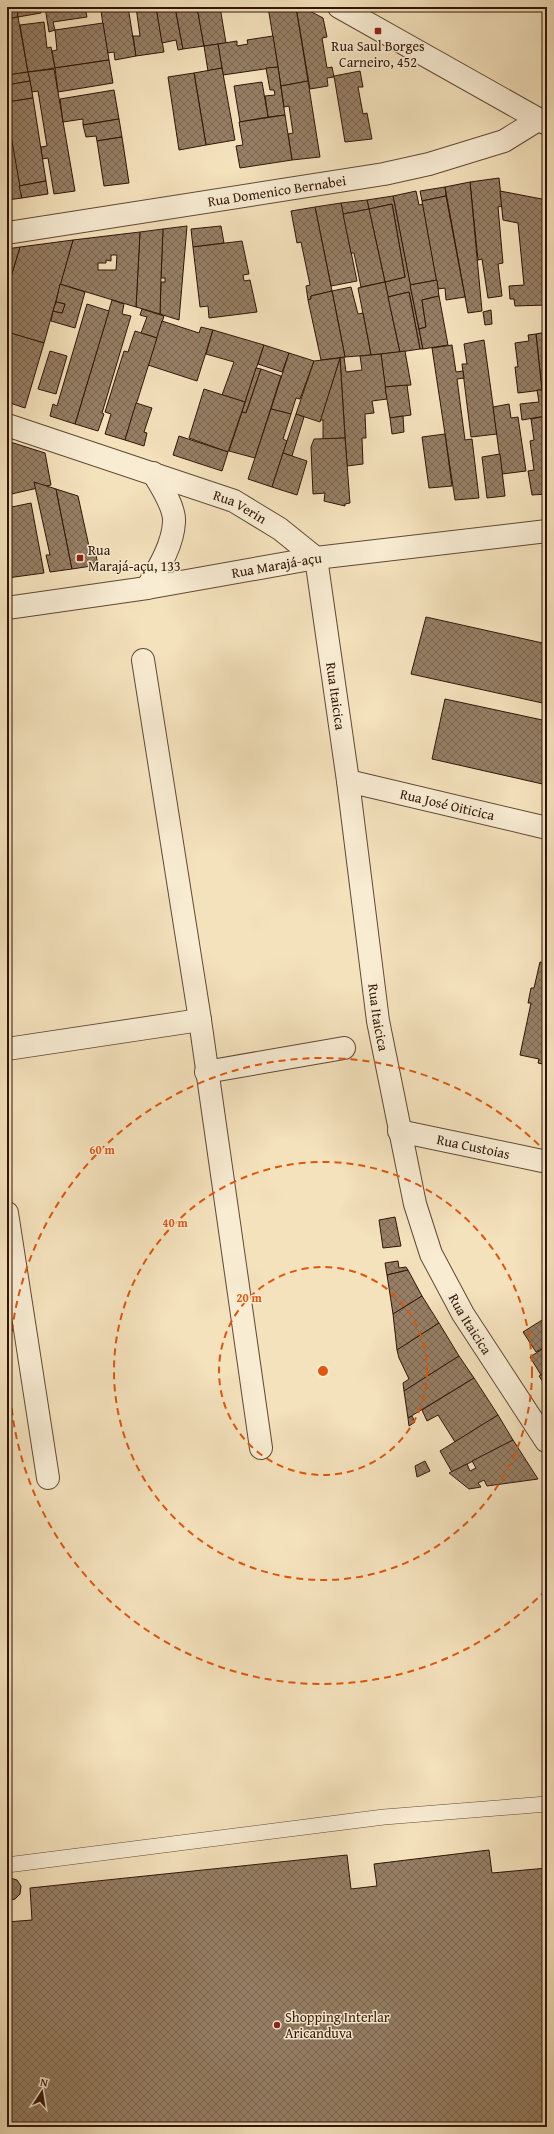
<svg xmlns="http://www.w3.org/2000/svg" width="554" height="2134" font-family="'Gentium Book Plus',serif">
<style>
.building{fill:url(#building-cross-hatch);stroke:#301407;fill-rule:evenodd}
.lines{fill:none;stroke-linecap:round;stroke-linejoin:round}
.service-casing{stroke:#614834;stroke-width:16}
.minor-casing{stroke:#614834;stroke-width:24}
.service{stroke:#f8ecd3;stroke-width:15}
.minor{stroke:#f8ecd3;stroke-width:22}
.ring{fill:none;stroke:#df560c;stroke-width:2;stroke-dasharray:7 5}
.poi-dot{fill:#8f2418;stroke:#f8ecd3;stroke-width:1.5}
.labels{text-anchor:middle;stroke-width:3;stroke-linejoin:round;paint-order:stroke}
.poi-label{font-size:14px;fill:#301407;stroke:#f8ecd3;text-anchor:start}
.street-label{font-size:14px;fill:#301407;stroke:#f8ecd3}
.centre{fill:#df560c;stroke:#f8ecd3;stroke-width:2}
.ring-label{font-size:12px;text-anchor:middle;font-weight:bold;fill:#df560c;stroke:#f8ecd3;stroke-width:3;stroke-linejoin:round;paint-order:stroke}
</style>
<defs>
<pattern id="building-cross-hatch" width="8" height="8" patternUnits="userSpaceOnUse"><rect width="8" height="8" fill="#967f65"/><path d="M0 0l8 8M0 8l8-8" fill="none" stroke="#7b6751"/></pattern>
</defs>
<rect width="100%" height="100%" fill="#f4e2bc"/>
<filter id="stains"><feTurbulence type="fractalNoise" baseFrequency=".005" numOctaves="4"/><feColorMatrix values="0 0 0 0 .2 0 0 0 0 .09 0 0 0 0 .02 0 0 0 .5 -.17"/></filter>
<radialGradient id="worn" r=".72"><stop offset=".6" stop-color="#630" stop-opacity="0"/><stop offset="1" stop-color="#630" stop-opacity=".3"/></radialGradient>
<!-- building -->
<g class="building">
<path d="M7,7h10l1,10 -11,2z"/>
<path d="M17,7h23l1,6 -23,4z"/>
<path d="M45,7h40l2,10 -34,5 2,8 -6,2z"/>
<path d="M118,7h10l8,49 -21,4 -1,-8 -7,1 -6,-42z"/>
<path d="M136,7h20l8,45 -28,4 -3,-20h7z"/>
<path d="M156,7h19l8,42 -5,1 -2,-10 -14,3z"/>
<path d="M175,7h22l7,39 -21,3z"/>
<path d="M197,7h23l6,36 -22,3z"/>
<path d="M268,7h28l12,74 -27,5z"/>
<path d="M296,7h6l21,11 4,19 -5,1 5,30 5,-1 2,10 -7,1 1,8 -18,3z"/>
<path d="M18,17l10,55 -19,3 -2,-56z"/>
<path d="M44,22l3,26 4,-1 4,21 -27,4 -8,-47z"/>
<path d="M103,23l6,37 -54,8 -3,-17 5,-1 -2,-20z"/>
<path d="M273,36l5,31 -55,8 -5,-31 19,-3v5l11,-2 -1,-4z"/>
<path d="M218,44l4,24 -14,3 -4,-25z"/>
<path d="M109,60l4,23 -55,9 -3,-24z"/>
<path d="M278,67l7,48 -17,2 -3,-21 10,-1 -1,-5h-4l-4,-22z"/>
<path d="M222,68l13,72 -29,5 -12,-72z"/>
<path d="M54,69l21,122 -21,3 -6,-36 -6,1 -1,-12 6,-1 -9,-55 -6,1 -4,-20z"/>
<path d="M360,71l3,16h-5l5,27 4,-1 5,26 -27,3 -11,-66z"/>
<path d="M28,72l2,9 -23,4v-10z"/>
<path d="M194,73l12,72 -27,5 -11,-73z"/>
<path d="M30,81l3,17 -26,4v-17z"/>
<path d="M308,81l12,76 -28,3 -4,-26 5,-1 -4,-27 -5,1 -3,-21z"/>
<path d="M262,82l6,35 -28,5 -6,-36z"/>
<path d="M114,90l5,29 -36,6v-6l-20,3 -3,-23z"/>
<path d="M33,98l13,83 -27,5 -12,-73v-11z"/>
<path d="M7,113l15,85 -15,2z"/>
<path d="M285,115l7,45 -52,8 -4,-22 7,-1 -4,-23z"/>
<path d="M119,119l3,18 -25,4 -1,-5 -10,1 -3,-12z"/>
<path d="M122,137l7,46 -25,3 -7,-45z"/>
<path d="M499,178l3,28 -4,1 5,56 -5,1 4,32 -14,2 -6,-39 -4,1 -8,-78z"/>
<path d="M46,181l2,13 -26,4 -3,-12z"/>
<path d="M470,182l12,129 -14,2 -23,-126z"/>
<path d="M445,187l1,9 -24,5 -2,-10z"/>
<path d="M416,191l3,14 4,-1 14,76 -27,5 -17,-89z"/>
<path d="M500,191l47,9v105l-32,1 -1,-7h-4l-1,-13 15,-1 -6,-62 -15,-3z"/>
<path d="M393,196l26,133 4,20h-3l-11,-57 -21,5 -3,-15 20,-5 -13,-73 -23,5 -2,-9z"/>
<path d="M446,196l19,101 -19,3 -1,-12 -7,1 -16,-88z"/>
<path d="M367,200l2,9 -26,5 -2,-11z"/>
<path d="M341,203l16,78 -26,5 -16,-79z"/>
<path d="M392,204l13,73 -20,5 -16,-73z"/>
<path d="M315,207l17,84 -21,5v3l-3,1 -2,-14 4,-1 -9,-43 -4,1 -6,-32z"/>
<path d="M369,209l16,73 -24,5 -7,-34h-3l-8,-39z"/>
<path d="M187,226l-8,94 -19,-6 1,-32h4v-4h-4l2,-49z"/>
<path d="M221,226l3,17 -31,4 -2,-18z"/>
<path d="M163,229l-2,49 -1,36 -24,-7 4,-75z"/>
<path d="M140,232l-4,75 -76,-23 13,-44zM111,255h6l-1,15h-18v-7h8v-3l5,1z"/>
<path d="M73,240l-29,103 -37,-11v-42l13,-43z"/>
<path d="M242,241l7,33 -6,1 1,6 6,-1 7,32 -48,6 -1,-12 -8,1 -7,-60z"/>
<path d="M20,247l-13,43v-41z"/>
<path d="M437,280l2,16 -17,4 4,27 -7,2 -9,-44z"/>
<path d="M385,282l15,70 -29,3 -13,-67z"/>
<path d="M60,284l25,8 -10,36 -24,-7 2,-10 9,2 3,-9 -9,-2z"/>
<path d="M351,287l7,27 5,-1 8,42 -26,2 -13,-66z"/>
<path d="M332,291l13,66 -24,3 -13,-60 3,-1v-3z"/>
<path d="M409,292l11,57 -20,3 -12,-55z"/>
<path d="M439,296l9,49 -25,4 -4,-20 7,-2 -4,-27z"/>
<path d="M112,300l12,4 -2,10 9,2 -29,97 2,1 -6,17 -23,-7z"/>
<path d="M56,302l9,2 -3,9 -9,-2z"/>
<path d="M87,304l22,7 -34,113 -25,-8 3,-12 4,2z"/>
<path d="M142,309l22,7 -7,22 -16,-5 6,-16 -7,-2z"/>
<path d="M491,310l1,14 -7,1 -2,-13z"/>
<path d="M162,321l37,12 2,-6 12,3 -16,51 -49,-16z"/>
<path d="M213,330l51,15 -19,57 -23,-7 12,-33 -28,-8z"/>
<path d="M135,331l22,7 -32,102 -20,-6 6,-20 -6,-2 19,-61 4,1z"/>
<path d="M7,332l37,11 -19,65 -18,-6z"/>
<path d="M541,333l6,1v60l-4,-1 -1,-3 -6,-56z"/>
<path d="M536,334l6,56 -24,3 -3,-26h3l-3,-24 14,-2 -1,-6z"/>
<path d="M484,340l13,94 -26,3 -9,-73h5l-3,-20z"/>
<path d="M264,345l25,8 -7,19 -24,-8z"/>
<path d="M452,345l4,27 7,-1 1,7 -7,1 8,61 7,-1 7,59 -24,2 -23,-152z"/>
<path d="M50,351l17,5 -11,38 -18,-5z"/>
<path d="M405,351l6,34 -26,2 -4,-33z"/>
<path d="M289,353l25,8 -14,38 -4,-1 -5,16 -20,-5z"/>
<path d="M381,354l6,45 -15,2 2,12 -9,1 1,24h-4l1,26 -16,2 -7,-108 4,-1 2,15 16,-2 -2,-14z"/>
<path d="M340,358l5,80 -22,1v-19h-3z"/>
<path d="M340,358l-20,64 -24,-8 18,-53z"/>
<path d="M256,368l5,1 -15,44 -4,-1z"/>
<path d="M261,369l20,7 -26,82 -26,-7 13,-39 4,1z"/>
<path d="M407,385l4,30 -21,3 -5,-31z"/>
<path d="M204,389l41,13 -17,50 -39,-14z"/>
<path d="M537,390h5l4,26 -24,4 -2,-16 19,-2z"/>
<path d="M136,403l16,5 -8,24 3,1 -3,13 -19,-6z"/>
<path d="M509,404l2,14 7,-1 8,54 -24,3 -9,-67z"/>
<path d="M271,409l20,5 -8,25 4,2 -15,46 -24,-8z"/>
<path d="M296,414l8,3 -12,39 -9,-3z"/>
<path d="M403,416l1,16 -12,2 -2,-16z"/>
<path d="M546,416l1,78 -15,1 -4,-24 6,-1 -4,-29 4,-1 -3,-21z"/>
<path d="M445,434l7,52 -23,2 -7,-51z"/>
<path d="M179,436l49,16 -6,19 -49,-16z"/>
<path d="M345,438l5,65 -5,1v2l-21,-5 1,-8 -12,1 -2,-47 3,-8z"/>
<path d="M7,441l38,12 6,32 -44,10z"/>
<path d="M283,453l24,8 -10,34 -25,-8z"/>
<path d="M500,454l5,42 -18,2 -5,-41z"/>
<path d="M34,482l22,7 16,80 -22,3 -4,-17h4z"/>
<path d="M56,489l22,7 12,55 5,-1 3,15 -26,4z"/>
<path d="M31,503l13,70 -37,5v-70z"/>
<path d="M426,617l121,27v60l-136,-30z"/>
<path d="M445,699l102,22v64l-115,-26z"/>
<path d="M547,929v20l-4,-1z"/>
<path d="M540,962l7,1v102l-9,-2 1,-4 -19,-4 11,-52h-3l3,-15h3z"/>
<path d="M395,1217l6,29 -18,2 -4,-28z"/>
<path d="M398,1261l1,7 7,-1 2,3 -21,5 -2,-12z"/>
<path d="M408,1270l14,26 -29,18 -6,-39z"/>
<path d="M422,1296l17,27 -42,27 -4,-36z"/>
<path d="M547,1317v29l-11,6 -13,-20z"/>
<path d="M439,1323l20,33 -55,35 -1,-8 6,-4 -10,-21 -2,-8z"/>
<path d="M547,1346v26l-6,3 -11,-18z"/>
<path d="M459,1356l15,22 -66,40 -4,-27z"/>
<path d="M547,1372v16l-8,-12z"/>
<path d="M474,1378l24,37 -43,27 -17,-27 -11,6 -5,-11z"/>
<path d="M498,1415l15,25 -61,32 -12,-21z"/>
<path d="M412,1416l3,6 -6,4 -1,-8z"/>
<path d="M513,1440l25,39 -51,7 -3,-6 -6,3 3,4 -12,2 -20,-16 18,-9 3,7 6,-3 -4,-7z"/>
<path d="M425,1461l5,10 -13,6 -2,-11z"/>
<path d="M489,1850l3,23 55,-5v259h-540v-205l25,-2 -2,-32 317,-33 4,34 26,-3 -3,-22z"/>
<path d="M7,1877l10,3 4,6 -1,8 -5,5 -7,2z"/>
</g>
<g class="lines">
<defs>
<path id="service" d="M7,1865l377,-48 163,-13"/>
<g id="minor">
<path d="M339,7l208,117"/>
<path id="s1" d="M7,233l377,-59 45,-10 75,-23 34,-21"/>
<path id="s2" d="M7,425l227,76 46,28 36,29 32,223 30,240 37,183 16,50 32,60 83,127"/>
<path d="M147,588c11,-19 26,-43 27,-66 1,-15 -13,-36 -21,-49"/>
<path id="s3" d="M7,608l140,-20 169,-30 231,-27"/>
<path d="M143,660l57,360 61,428"/>
<path id="s4" d="M348,781l199,47"/>
<path d="M7,1049l193,-29"/>
<path d="M206,1072l138,-24"/>
<path id="s5" d="M399,1131l148,31"/>
<path d="M7,1213l41,265"/>
</g>
</defs>
<!-- service casing -->
<use href="#service" class="service-casing"/>
<!-- minor casing -->
<use href="#minor" class="minor-casing"/>
<!-- service -->
<use href="#service" class="service"/>
<!-- minor -->
<use href="#minor" class="minor"/>
</g>
<!-- distance rings -->
<g class="ring">
<circle cx="323" cy="1371" r="104"/>
<circle cx="323" cy="1371" r="209"/>
<path d="M546 1590A313 313 0 1 1 546 1152"/>
</g>
<!-- markers -->
<g class="poi-dot">
<rect x="374" y="27" width="8" height="8" rx="2"/>
<rect x="76" y="554" width="8" height="8" rx="2"/>
<circle cx="277" cy="2025" r="4"/>
</g>
<g class="labels">
<!-- poi labels -->
<g class="poi-label">
<text x="378" y="51" text-anchor="middle">Rua Saul Borges<tspan x="378" dy="16">Carneiro, 452</tspan></text>
<text x="88" y="555">Rua<tspan x="88" dy="16">Marajá-açu, 133</tspan></text>
<text x="285" y="2022">Shopping Interlar<tspan x="285" dy="16">Aricanduva</tspan></text>
</g>
<!-- street labels -->
<g class="street-label">
<text dy="5" stroke="none"><textPath href="#s1" startOffset="273">Rua Domenico Bernabei</textPath></text>
<text dy="5" stroke="none"><textPath href="#s2" startOffset="247">Rua Verin</textPath></text>
<text dy="5" stroke="none"><textPath href="#s3" startOffset="273">Rua Marajá-açu</textPath></text>
<text dy="5" stroke="none"><textPath href="#s2" startOffset="479">Rua Itaicica</textPath></text>
<text dy="5" stroke="none"><textPath href="#s4" startOffset="102">Rua José Oiticica</textPath></text>
<text dy="5" stroke="none"><textPath href="#s2" startOffset="803">Rua Itaicica</textPath></text>
<text dy="5" stroke="none"><textPath href="#s5" startOffset="76">Rua Custoias</textPath></text>
<text dy="5" stroke="none"><textPath href="#s2" startOffset="1126">Rua Itaicica</textPath></text>
</g>
</g>
<circle cx="323" cy="1371" r="6" class="centre"/>
<g class="ring-label">
<text x="102" y="1154">60 m</text>
<text x="175" y="1227">40 m</text>
<text x="249" y="1302">20 m</text>
</g>
<!-- margin -->
<rect width="554" height="2134" fill="none" stroke="#f4e2bc" stroke-width="24"/>
<rect x="8" y="8" width="538" height="2118" fill="none" stroke="#301407" stroke-width="2"/>
<rect x="12" y="12" width="530" height="2110" fill="none" stroke="#301407"/>
<!-- north arrow -->
<g transform="translate(42 2092) rotate(12)" stroke="#f8ecd3" stroke-width="3" paint-order="stroke">
<path d="M0-3L7 15L0 10L-7 15Z" fill="#301407"/>
<text y="-6" font-size="11" font-weight="bold" text-anchor="middle" fill="#301407">N</text>
</g>
<rect width="100%" height="100%" filter="url(#stains)"/>
<rect width="100%" height="100%" fill="url(#worn)"/>
</svg>
